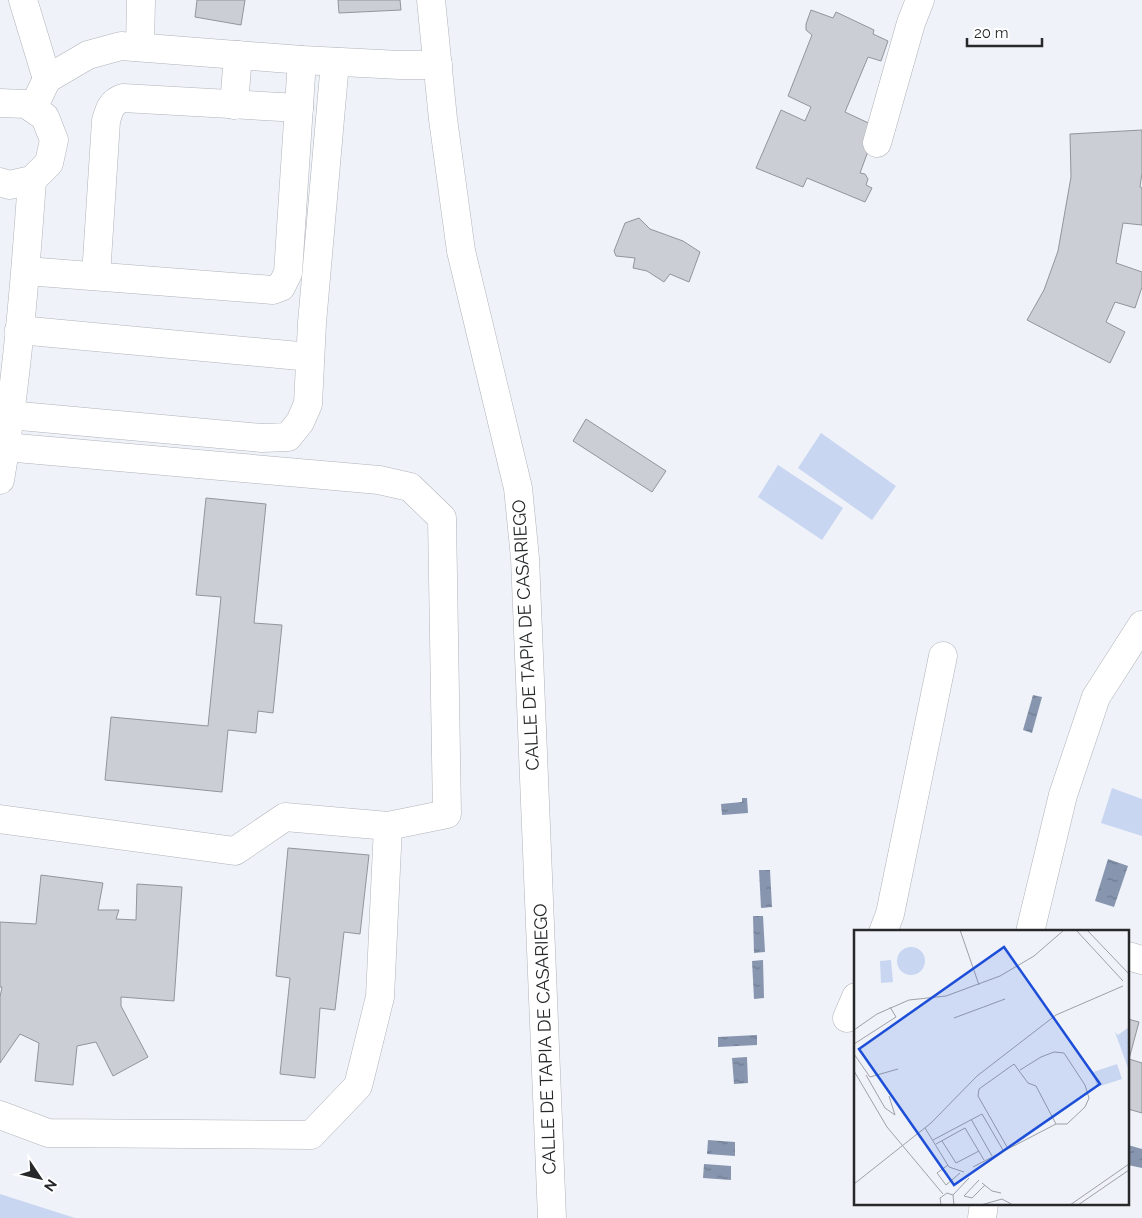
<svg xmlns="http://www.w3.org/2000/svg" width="1142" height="1218" font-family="Raleway,sans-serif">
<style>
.grass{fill:#c8d6f2}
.water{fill:url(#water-ripples)}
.building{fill:#cbced5;stroke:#92959b}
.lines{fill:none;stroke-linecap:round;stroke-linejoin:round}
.minor-casing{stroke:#b0b3b9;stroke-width:29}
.minor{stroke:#fff;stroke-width:28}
.labels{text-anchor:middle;stroke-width:4;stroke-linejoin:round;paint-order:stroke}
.street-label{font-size:18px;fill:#26282a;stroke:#fff}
.inset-road{fill:none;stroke:#9fa1a6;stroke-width:1}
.view{fill:#1d4ed8;fill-opacity:0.15;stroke:#1d4ed8;stroke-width:2.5}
.inset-edge{fill:none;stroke:#26282a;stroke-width:2.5}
</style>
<defs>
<pattern id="water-ripples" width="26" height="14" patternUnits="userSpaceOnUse" patternTransform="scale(1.25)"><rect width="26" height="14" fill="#8795ae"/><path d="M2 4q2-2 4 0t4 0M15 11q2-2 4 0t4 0" fill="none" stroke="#6e7a8e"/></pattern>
</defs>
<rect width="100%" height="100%" fill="#eff2f9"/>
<!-- grass -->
<g class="grass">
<path d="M821,433l75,53 -24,34 -74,-52z"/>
<path d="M778,465l65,43 -21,32 -64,-43z"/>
<path d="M1112,788l30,11v37l-41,-13z"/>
<path d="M0,1194l75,24h-75z"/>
</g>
<!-- water -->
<g class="water">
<path d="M1033,695l9,2 -10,36 -9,-3z"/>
<path d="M742,798h5l1,15 -26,2 -1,-11 21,-2z"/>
<path d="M1108,859l20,7 -14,41 -19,-6z"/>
<path d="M759,870h11l2,37 -11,1z"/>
<path d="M763,916l2,36 -11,1 -1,-37z"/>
<path d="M763,960l1,38 -10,1 -2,-38z"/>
<path d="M757,1035v10l-39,2v-10z"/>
<path d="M747,1057l1,26 -14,1 -2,-26z"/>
<path d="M708,1140l27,2v14l-28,-2z"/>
<path d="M1128,1145l14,4v19l-14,-3z"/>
<path d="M704,1164l27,2v14l-28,-2z"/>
</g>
<!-- building -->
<g class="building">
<path d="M197,0h48l-4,25 -46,-8z"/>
<path d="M338,0h62l1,10 -62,3z"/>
<path d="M811,10l22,8 3,-6 38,18 -1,4 15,7 -7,20 -13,-4 -23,55 32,15 -17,46 5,1 3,5 -2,6 6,3 -7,14 -58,-24 -4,9 -47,-19 25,-58 24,11 6,-14 -23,-11 24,-61 -6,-5v-6z"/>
<path d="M1142,130v43l-2,14 2,1v37l-19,-2 -7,40 26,9v15l-7,21 -20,-6 -9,20 19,10 -15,31 -83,-43 17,-30 14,-39 13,-74 -1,-43z"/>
<path d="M639,218l11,11 33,12 17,11 -11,30 -19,-8 -6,8 -17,-11 -14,-3 2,-10 -19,-2 -2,-5 11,-28z"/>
<path d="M586,419l80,52 -14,21 -79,-51z"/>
<path d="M206,498l60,6 -12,119 28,2 -9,88 -15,-2 -2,22 -28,-3 -6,62 -117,-12 6,-63 97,9 13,-129 -25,-2z"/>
<path d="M288,848l81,7 -9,79 -16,-2 -9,78 -15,-2 -5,70 -35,-4 10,-96 -14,-2z"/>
<path d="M41,875l62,8 -5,27h21l-3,9 20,1 1,-36 45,3 -8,114 -53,-4v9l27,51 -35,19 -17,-34 -19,4 -4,39 -38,-4 4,-38 -19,-9 -20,29v-66l2,-10h-2v-65l36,2z"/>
<path d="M1128,1019l11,3 -10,37 13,4v50l-14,-4z"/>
</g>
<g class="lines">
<defs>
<g id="minor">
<path d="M23,0l24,79"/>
<path d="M431,0l12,119 18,132 57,237 7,70 27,660"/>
<path d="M140,47l1,-47"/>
<path d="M0,103l26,1 19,13 9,23 -5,23 -17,17 -23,5 -9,-3"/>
<path d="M234,105l4,-50"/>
<path d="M33,108l14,-29 41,-24 33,-9 181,14 98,5h38"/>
<path d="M877,143l34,-120 9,-23"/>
<path d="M26,271l247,19 8,-3 7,-14 14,-213"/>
<path d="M96,276l10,-155c3,-11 5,-19 17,-23l176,10"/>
<path d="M19,330l291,27"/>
<path d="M9,415l253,23 26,-1 12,-15 8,-18 4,-81 23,-261"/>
<path d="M0,480c17,-99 25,-200 32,-300"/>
<path d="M0,819l235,32 50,-34 103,9 59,-12 -5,-296 -32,-31 -31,-7 -374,-33"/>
<path d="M883,932l7,-18 53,-258"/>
<path d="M1030,932l33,-137 33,-98 46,-72"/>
<path d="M1128,956l14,4"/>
<path d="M847,1018l9,-21"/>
<path d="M0,1115l48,18 263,2 47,-49 22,-89 8,-171"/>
<path d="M982,1218l2,-14"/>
</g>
</defs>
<!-- minor casing -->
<use href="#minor" class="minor-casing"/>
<!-- minor -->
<use href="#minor" class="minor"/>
</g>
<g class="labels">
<!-- street labels -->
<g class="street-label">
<text transform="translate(526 635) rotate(-93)" y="6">CALLE DE TAPIA DE CASARIEGO</text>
<text transform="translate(545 1039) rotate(-92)" y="6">CALLE DE TAPIA DE CASARIEGO</text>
</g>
</g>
<!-- overview -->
<g transform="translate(854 930)">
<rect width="275" height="275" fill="#eff2f9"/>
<path d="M43 31a14 14 0 1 1 28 0a14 14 0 1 1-28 0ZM37,30l2,22 -12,1 -1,-22zM275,97v44l-14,-39 3,3zM263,134l5,15 -25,8 -4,-15z" fill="#c8d6f2"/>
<path class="inset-road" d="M106,0l19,55M222,0l47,51M233,0l42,44M100,88l51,-19M0,100l23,-16 32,-14 37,-4 54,-20 34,-20 30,-26M0,114l42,-27 -6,-10M0,124l16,23 28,-8M0,141l33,56 56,67M12,145l19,33 10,7 -6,-19M117,189l21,37M71,198l24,39 15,5M79,210l49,-26 21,36M88,211l14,22 23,-12M82,214l29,-16 19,32M153,217l-29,-51 1,-7 35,-25 14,19 8,3 20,38M94,235l-11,8 9,12 14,-12M119,237l83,-43h11l18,-17 4,-9 -4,-13 -21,-32 -10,-1 -13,5 -21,13M125,250l-15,16 8,2 13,-13M128,253l10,8 9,2M0,254l77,-61 46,-47 79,-61 67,-29M99,265l16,-17M87,275l-1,-7 7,-5 6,2 1,10M127,275l21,-6 11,6M216,275l59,-41M224,275l51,-35"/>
<path class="view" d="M150,17l96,137 -146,101 -95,-136z"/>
<rect width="275" height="275" class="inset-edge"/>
</g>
<!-- north arrow -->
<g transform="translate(40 1178) rotate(125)" stroke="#ffffff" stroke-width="4" paint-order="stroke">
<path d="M0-4L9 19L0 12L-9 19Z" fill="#26282a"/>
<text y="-8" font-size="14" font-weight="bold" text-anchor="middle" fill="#26282a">N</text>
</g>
<!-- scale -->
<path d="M967 38v8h75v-8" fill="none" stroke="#26282a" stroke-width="2.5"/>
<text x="974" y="38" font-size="15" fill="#26282a" stroke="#ffffff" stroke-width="4" paint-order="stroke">20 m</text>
</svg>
